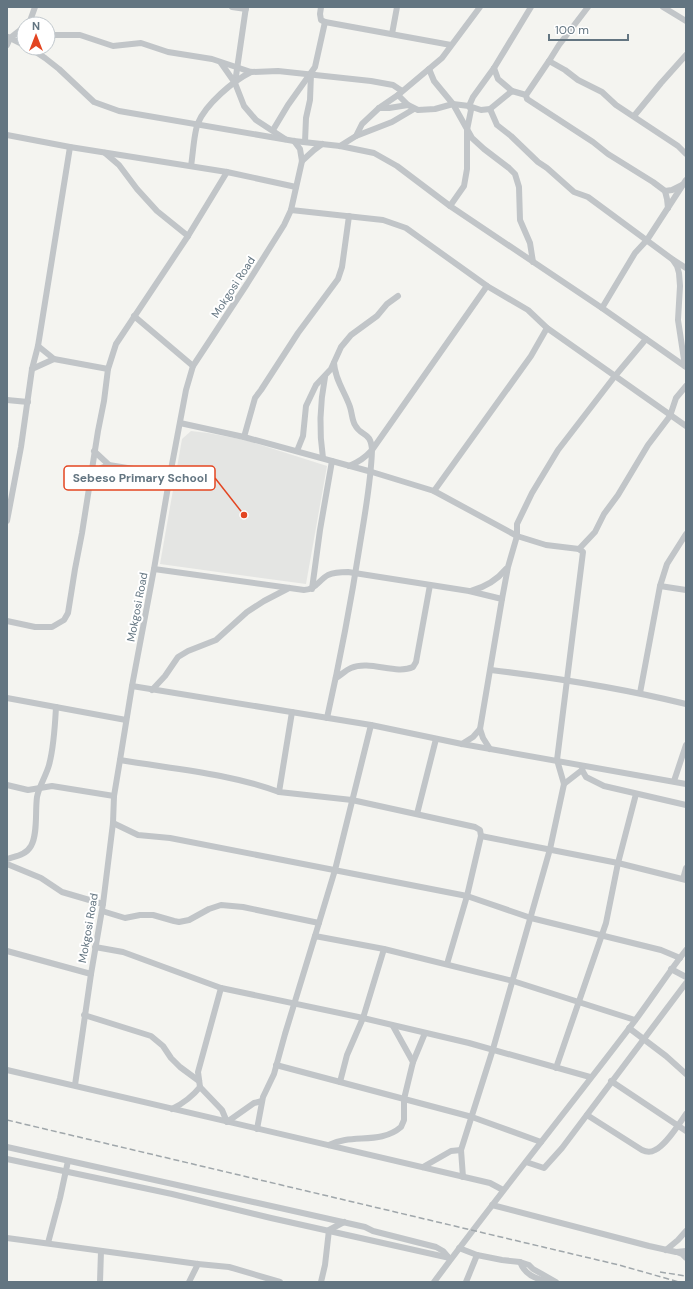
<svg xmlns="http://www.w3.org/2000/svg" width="693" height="1289" font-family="'DM Sans',sans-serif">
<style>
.built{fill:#e4e5e3}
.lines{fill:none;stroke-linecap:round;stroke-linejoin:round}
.minor{stroke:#c1c5c8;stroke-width:6}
.rail{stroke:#a0a7ab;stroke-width:1.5;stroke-dasharray:6 3;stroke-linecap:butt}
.labels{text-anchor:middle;stroke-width:4;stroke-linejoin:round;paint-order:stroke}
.street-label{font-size:11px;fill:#637581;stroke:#fff}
.leader{fill:none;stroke:#e34521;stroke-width:1.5}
.callout-dot{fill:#e34521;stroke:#fff;stroke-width:1.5}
.callout{fill:#fff;stroke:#e34521;stroke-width:1.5}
.callout-label{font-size:12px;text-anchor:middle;font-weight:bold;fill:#637581}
</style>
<rect width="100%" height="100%" fill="#f4f4f0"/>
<!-- built -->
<path class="built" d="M191,431l17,2 37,7 82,26 -21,118 -146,-20 22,-125z"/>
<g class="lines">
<!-- minor -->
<g class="minor">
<path d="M232,7l14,2"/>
<path d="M246,7l-11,76 9,23 12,14 29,19"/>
<path d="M321,7l-1,7 1,6 4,2 126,23"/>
<path d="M588,7l-29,38 -10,16 -23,34 1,4 66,43 15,12 45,28 12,9 2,8 1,9"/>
<path d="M663,7l23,14"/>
<path d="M27,24l3,-3 5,-14"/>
<path d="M16,34l8,1"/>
<path d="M392,34l5,-27"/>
<path d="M48,35h32l33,11 28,-3 27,9 44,7 39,13 27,-1 93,10 22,4 9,6"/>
<path d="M8,37l16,8"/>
<path d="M7,45l3,-7 14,-11"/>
<path d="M30,48l15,10 14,11 35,33 25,9 175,30 46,5 34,7 23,13 53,40 152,102 84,59"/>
<path d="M549,61l16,9 13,10 24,12 14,13 62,41 8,8"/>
<path d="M221,63l14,20"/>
<path d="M494,68l4,11 14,12"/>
<path d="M429,69l5,12 19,23 19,34 12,11 25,19 6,6 4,13 1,33 10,23 3,19"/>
<path d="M398,95l10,10 10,5 17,-1 18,-5 16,2 12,4 9,-1 22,-18 14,4"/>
<path d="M379,108h10l19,-3"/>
<path d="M490,109l7,16 14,11 27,26 9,6 27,24 14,5 84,62 14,9"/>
<path d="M634,116l27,-33 25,-28"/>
<path d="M273,130l15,-25 27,-38 10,-45"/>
<path d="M7,135l63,12 157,25 69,15"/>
<path d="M356,136l36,-14 22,-13"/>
<path d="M305,142l1,-24 4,-18 1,-26"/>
<path d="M340,146l16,-10 6,-12 17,-16 19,-13 44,-37 38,-51"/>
<path d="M105,153l14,12 18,24 20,22 31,25"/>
<path d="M302,161l12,-11 8,-6"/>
<path d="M191,166c2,-12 3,-34 7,-43 8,-19 35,-42 53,-51"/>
<path d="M665,191l7,-1 10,-5"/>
<path d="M450,206l14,-20 3,-17v-39l4,-20 -2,-4 4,-9 21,-29 37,-61"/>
<path d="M291,210l92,10 23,8 81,58 41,24 19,18 139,98"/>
<path d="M673,260l4,6 2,7 1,13 -2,34 7,46"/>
<path d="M602,308l33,-55 12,-13 39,-60"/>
<path d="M134,316l59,50"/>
<path d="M38,346l16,13 54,10"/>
<path d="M334,363c1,17 11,29 16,44 2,6 2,13 5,18 6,12 16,6 17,25 -7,8 -13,12 -23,16"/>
<path d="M32,369l22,-10"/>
<path d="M7,400l21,2"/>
<path d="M180,423l64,14 128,35 62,19 83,45 29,9 33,4 4,3 -26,208 7,24 -14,65 -57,200 -32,101 2,27"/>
<path d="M244,437l11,-39 6,-8 37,-57 40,-54 4,-12 7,-51"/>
<path d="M94,451l15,14 61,10"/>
<path d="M297,451l6,-15 3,-30 10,-21 15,-16 10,-22 10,-12 26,-19 10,-12 11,-8"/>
<path d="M323,458c-4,-26 -3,-55 2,-81"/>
<path d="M91,478l10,-10 8,-3"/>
<path d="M434,491l97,-135 16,-28"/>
<path d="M7,521l14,-74 11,-78 6,-23 32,-199"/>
<path d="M579,549l16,-17 9,-18 14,-19 30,-50 22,-29 6,-18 10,-12"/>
<path d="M154,569l150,21c11,0 15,-10 24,-15 7,-3 13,-3 20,-3l121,19 33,8 -22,130 3,9 7,11"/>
<path d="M660,586l26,4"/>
<path d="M312,589l8,-59 12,-69"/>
<path d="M471,591c14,-4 26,-11 35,-22"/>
<path d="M502,599l6,-32 9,-31v-12l15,-31 26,-43 57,-74 31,-37"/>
<path d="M7,621l28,6h17l12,-7 4,-7 7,-44 7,-36 16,-102 6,-30 4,-32 8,-25 72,-108 39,-64"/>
<path d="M491,670c66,8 130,18 195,34"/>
<path d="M336,678c5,-3 10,-8 15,-10 19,-8 45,7 62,-1l3,-5 14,-77"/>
<path d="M132,686l239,39 91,19 224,40"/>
<path d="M152,690l13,-14 13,-19 10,-6 28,-11 31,-28 17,-11 25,-13"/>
<path d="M640,693l20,-107 7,-22 19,-30"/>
<path d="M7,698l119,22"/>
<path d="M292,712l-13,80 73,8 123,27 5,3 1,6 -14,60 -20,68"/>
<path d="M327,718c13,-58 24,-116 33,-174 5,-31 11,-62 12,-94l115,-164"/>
<path d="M462,744l11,-7 7,-8"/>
<path d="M120,760c53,9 108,13 159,32"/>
<path d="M582,770l4,7 18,9 82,19"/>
<path d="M674,781l12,-36"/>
<path d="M564,784l18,-14 1,-3"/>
<path d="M7,785l21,5 24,-4 62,10"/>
<path d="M417,814l19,-75"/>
<path d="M113,823l25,12 32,3 297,58 64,22 130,32 19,8"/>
<path d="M481,836l137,27 68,17"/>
<path d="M7,859c9,-3 19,-4 24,-13 7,-12 4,-35 6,-49 2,-11 9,-21 12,-32 5,-18 6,-39 7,-58"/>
<path d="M7,864l34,14 21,14 41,12"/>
<path d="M683,879l3,-11"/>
<path d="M102,911l23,7 15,-3h13l21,6 5,1 10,-2 20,-11 12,-4 22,2 76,16"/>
<path d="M315,936l20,-66 36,-145"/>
<path d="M95,947l28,5 98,36 142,30 106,25 121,34"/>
<path d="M7,951l84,23"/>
<path d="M671,969l15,8"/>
<path d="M84,1015l67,21 12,10 8,12 9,9 19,14"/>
<path d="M629,1028l37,28 20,18"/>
<path d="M413,1062l12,-29"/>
<path d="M276,1065l196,52 69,25"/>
<path d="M556,1068l50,-145 12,-60 18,-69"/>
<path d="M7,1070l483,113 13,7"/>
<path d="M611,1081l75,50"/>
<path d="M340,1082l7,-27 16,-37 21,-69"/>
<path d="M75,1085l16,-111 12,-70 10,-81 1,-27 6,-36 12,-74 22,-117 16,-94 16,-85 7,-24 54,-82 37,-59 7,-15 11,-49 -2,-12 -6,-8"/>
<path d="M200,1087l22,23 5,12 27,-19 8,-2"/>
<path d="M172,1109c12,-6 20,-12 28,-22l-2,-15 23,-84"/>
<path d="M587,1115l55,35c4,2 8,3 13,0 11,-5 24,-26 31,-36"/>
<path d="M257,1129l6,-32 11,-23 11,-40 30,-98 69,13 129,32 122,39"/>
<path d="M329,1145c23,-12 51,0 72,-18l3,-7v-21l9,-37 -20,-36"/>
<path d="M7,1147l358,80 8,4 63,16 7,4 6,7"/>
<path d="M7,1159l165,35 99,24 179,40"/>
<path d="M526,1162l18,6 18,-20 124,-165"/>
<path d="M423,1167l28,-16 10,-1"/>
<path d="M492,1205l157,41 27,6 10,-1"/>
<path d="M7,1238l191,26 31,3 51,15"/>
<path d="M48,1243l12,-45 8,-37"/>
<path d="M459,1248l18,7 -11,27"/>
<path d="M666,1250l12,-10 8,-9"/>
<path d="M677,1252l5,2 4,4"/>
<path d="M477,1255l25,5 18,2 9,3 4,4 23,13"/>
<path d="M520,1262c5,13 15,16 28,20"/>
<path d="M100,1282l1,-31"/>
<path d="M189,1282l9,-18"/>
<path d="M321,1282l4,-17 4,-35 15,-8"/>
<path d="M434,1282c65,-88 134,-173 200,-260 18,-24 34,-49 52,-72"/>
</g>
<!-- rail -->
<g class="rail">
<path d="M7,1120l612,145 60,17"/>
<path d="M660,1272l26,4"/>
</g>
</g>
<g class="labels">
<!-- street labels -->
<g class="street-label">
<text transform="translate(233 287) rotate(-57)" y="4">Mokgosi Road</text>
<text transform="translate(137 607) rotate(-79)" y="4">Mokgosi Road</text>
<text transform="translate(88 928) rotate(-80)" y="4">Mokgosi Road</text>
</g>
</g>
<!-- callouts -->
<path class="leader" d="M244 515L215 478"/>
<circle class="callout-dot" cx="244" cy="515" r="4"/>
<rect class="callout" x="64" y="466" width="151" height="24" rx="4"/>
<g class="callout-label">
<text x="140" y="482">Sebeso Primary School</text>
</g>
<!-- border -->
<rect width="693" height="1289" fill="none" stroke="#637581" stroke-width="16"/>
<!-- north arrow -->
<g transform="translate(36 36)"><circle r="19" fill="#ffffff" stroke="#c1c8cd"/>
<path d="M0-3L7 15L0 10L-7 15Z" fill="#e34521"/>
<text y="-6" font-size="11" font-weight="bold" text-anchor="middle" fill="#637581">N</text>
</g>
<!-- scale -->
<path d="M549 34v6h79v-6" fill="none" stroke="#637581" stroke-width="2"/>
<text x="555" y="34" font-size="12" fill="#637581" stroke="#ffffff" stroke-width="3" paint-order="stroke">100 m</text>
</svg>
